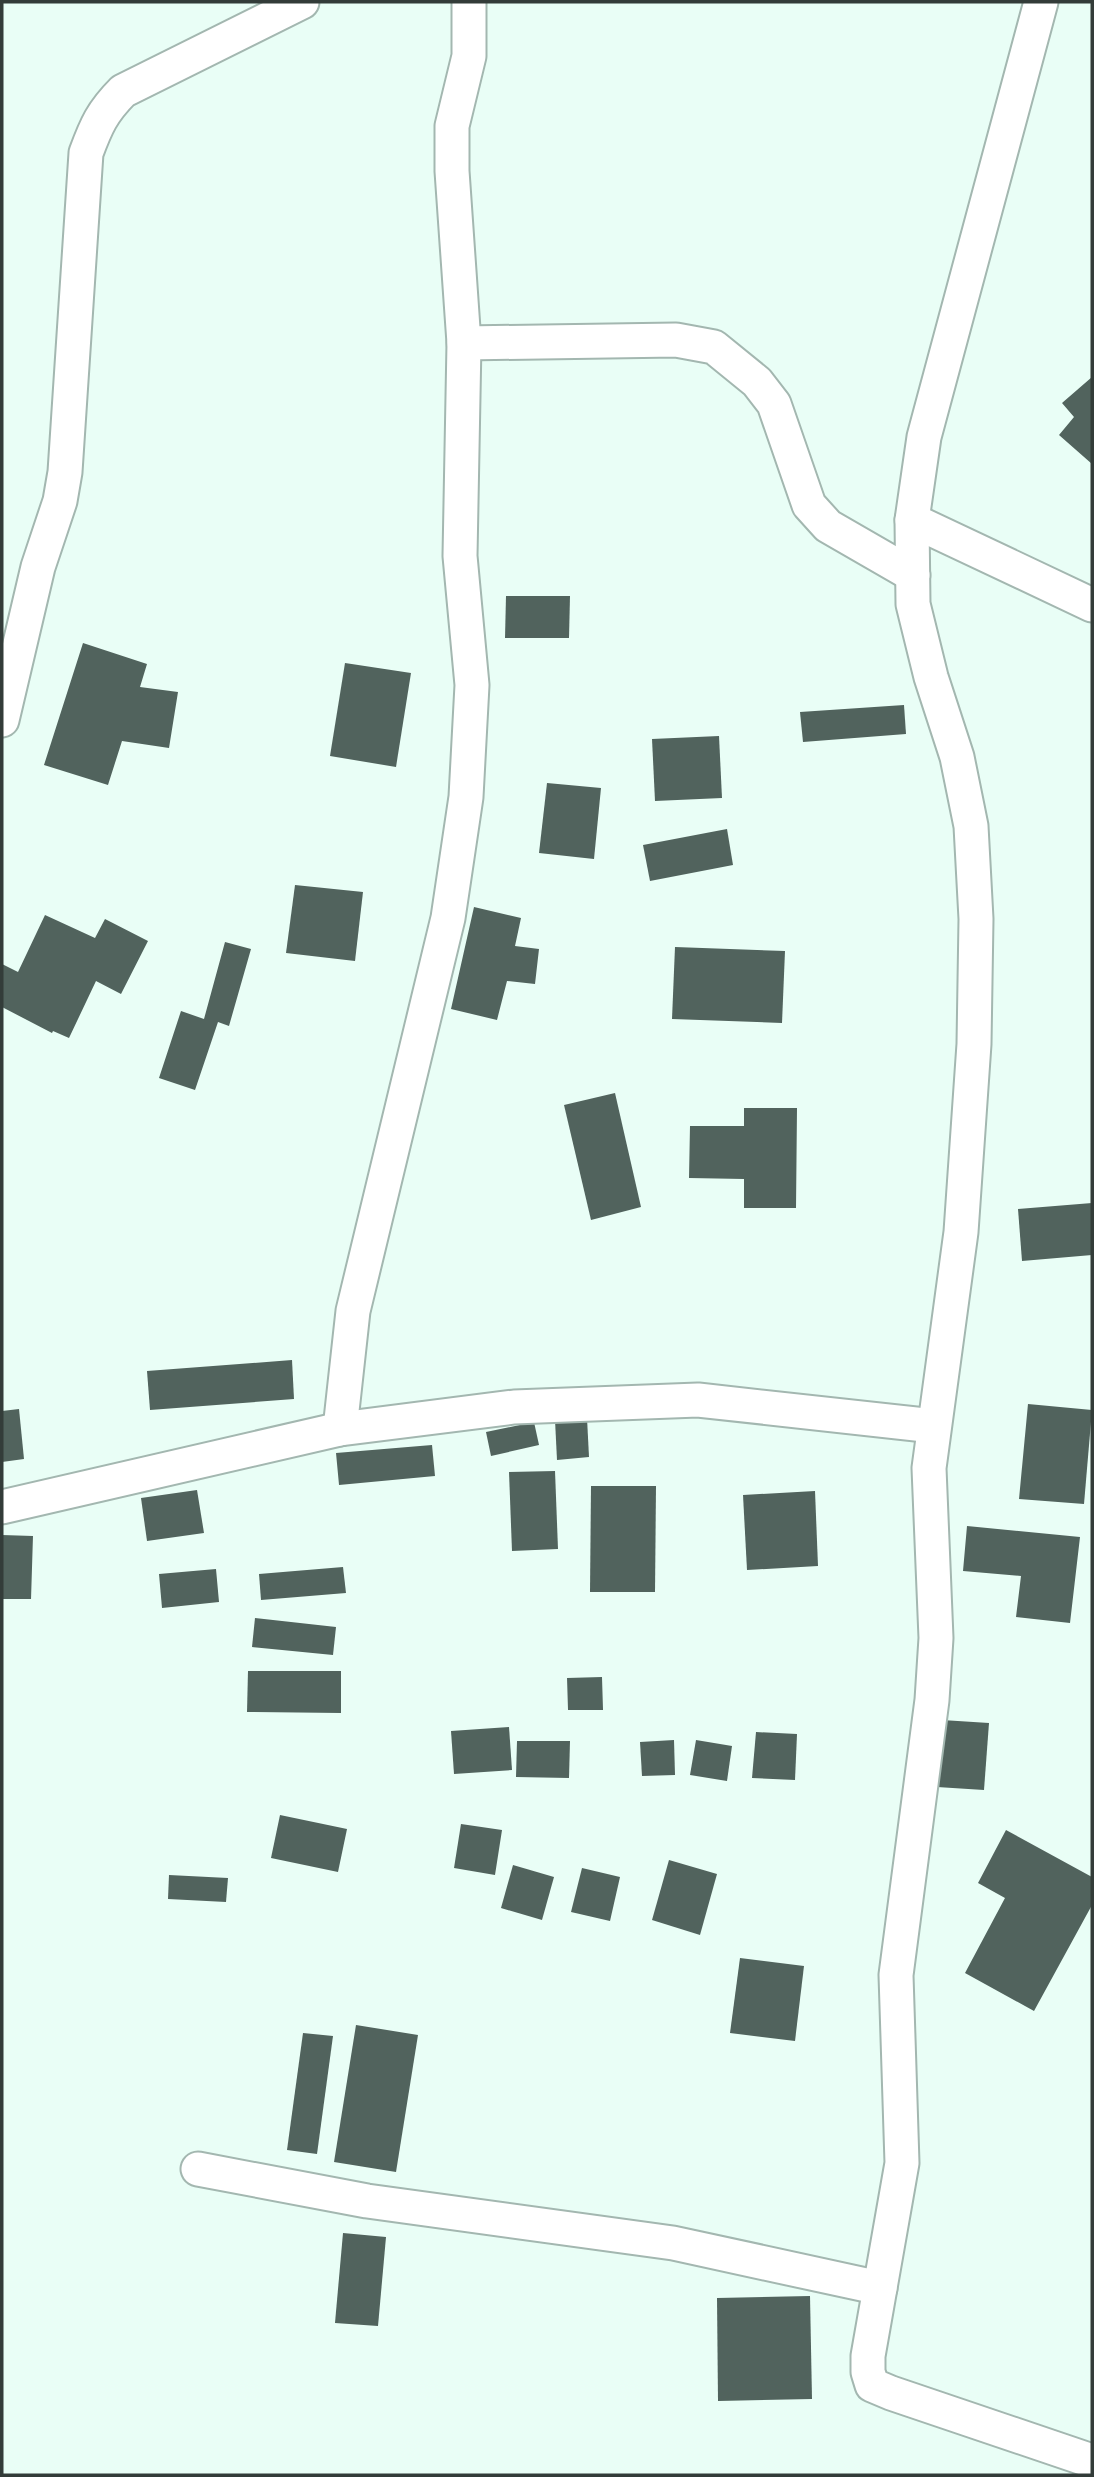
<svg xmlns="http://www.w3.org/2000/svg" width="1094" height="2477" font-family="'Roboto Serif',serif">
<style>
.building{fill:#51635d}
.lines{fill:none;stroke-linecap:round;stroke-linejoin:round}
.street-casing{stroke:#a3b7b0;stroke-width:37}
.street{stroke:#fff;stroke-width:33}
</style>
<rect width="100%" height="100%" fill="#e9fef6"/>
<!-- building -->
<g class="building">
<path d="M1092,377v87l-33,-29 15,-18 -12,-14z"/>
<path d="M506,596h64l-1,42h-64z"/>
<path d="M83,643l64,21 -7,23 38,5 -9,56 -47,-7 -14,44 -64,-20z"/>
<path d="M345,663l66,10 -15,94 -66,-11z"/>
<path d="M904,705l2,29 -103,8 -3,-30z"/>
<path d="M719,736l3,62 -67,3 -3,-62z"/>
<path d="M547,783l54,5 -7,71 -55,-6z"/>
<path d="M727,829l6,36 -83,16 -7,-36z"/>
<path d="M295,885l68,7 -8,69 -69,-8z"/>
<path d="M474,907l47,11 -6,28 24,3 -4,35 -28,-3 -10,39 -46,-11z"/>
<path d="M45,915l50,23 10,-19 43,22 -27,53 -25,-13 -27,57 -16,-7 -1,2 -50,-26v-43l16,8z"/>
<path d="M225,942l26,7 -22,77 -11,-4 -23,68 -36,-12 22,-67 23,8z"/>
<path d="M675,947l110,4 -3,72 -110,-4z"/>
<path d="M615,1093l26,114 -50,13 -27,-115z"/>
<path d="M744,1108h53l-1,100h-52v-29l-55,-1 1,-52h54z"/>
<path d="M1092,1203v52l-70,6 -4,-52z"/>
<path d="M292,1360l2,39 -144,11 -3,-39z"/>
<path d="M1028,1404l64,6 -8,94 -65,-5z"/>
<path d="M19,1409l5,50 -22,3v-51z"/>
<path d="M587,1418l2,39 -32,3 -2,-40z"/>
<path d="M534,1422l5,23 -48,11 -5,-24z"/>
<path d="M432,1445l3,31 -96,9 -3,-32z"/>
<path d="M555,1471l3,78 -46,2 -3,-79z"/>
<path d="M591,1486h65l-1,106h-65z"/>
<path d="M197,1490l7,43 -57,8 -6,-43z"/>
<path d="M815,1491l3,75 -71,4 -4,-75z"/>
<path d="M967,1526l113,11 -10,86 -54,-6 5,-41 -58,-5z"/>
<path d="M2,1535l31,1 -2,63h-29z"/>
<path d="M343,1567l3,26 -85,7 -2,-26z"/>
<path d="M216,1569l3,33 -57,6 -3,-34z"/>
<path d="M255,1618l81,9 -3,28 -81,-8z"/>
<path d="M248,1671h93v42l-94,-1z"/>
<path d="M602,1677l1,33h-35l-1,-32z"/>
<path d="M942,1720l47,3 -5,67 -47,-3z"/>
<path d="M509,1727l3,43 -58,4 -3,-43z"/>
<path d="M756,1732l41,2 -2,46 -43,-2z"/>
<path d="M674,1740l1,35 -33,1 -2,-34z"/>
<path d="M696,1740l36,6 -5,35 -37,-6z"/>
<path d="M517,1741h53l-1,37 -53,-1z"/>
<path d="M280,1815l67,14 -9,43 -67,-14z"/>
<path d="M461,1824l41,6 -7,45 -41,-7z"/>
<path d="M1006,1830l86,47v28l-58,106 -69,-38 40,-75 -27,-15z"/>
<path d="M669,1860l48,14 -17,61 -48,-15z"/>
<path d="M513,1865l41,12 -12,43 -41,-12z"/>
<path d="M582,1868l38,9 -10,44 -39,-9z"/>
<path d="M169,1875l59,3 -2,24 -58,-3z"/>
<path d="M740,1958l64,8 -9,75 -65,-8z"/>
<path d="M356,2025l62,10 -22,137 -62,-10z"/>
<path d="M303,2033l30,3 -16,118 -30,-4z"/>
<path d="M343,2233l43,4 -8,89 -43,-3z"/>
<path d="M810,2296l2,103 -94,2 -1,-103z"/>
</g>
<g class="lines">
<defs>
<g id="street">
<path d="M1041,2l-117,435 -12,83 1,84 18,73 26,80 14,69 5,93 -2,125 -13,188 -32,236 7,170 -4,62 -36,275 6,188 -34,193v16l4,13 19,8 201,68"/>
<path d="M464,343l212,-3 38,7 43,35 17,22 35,101 19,21 85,49"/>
<path d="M912,520l180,85"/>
<path d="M2,720l36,-153 22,-66 5,-29 21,-319c10,-27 16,-41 37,-62l179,-89"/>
<path d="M340,1429l13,-118 95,-393 18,-121 6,-112 -12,-129 4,-213 -12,-172v-45l17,-70v-54"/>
<path d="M2,1507l338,-78 174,-22 184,-7 236,26"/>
<path d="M198,2169l169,32 306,42 207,45"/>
</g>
</defs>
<!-- street casing -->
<use href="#street" class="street-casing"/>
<!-- street -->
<use href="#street" class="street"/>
</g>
<!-- border -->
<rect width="1094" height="2477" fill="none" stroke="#333c39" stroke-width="7"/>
</svg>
